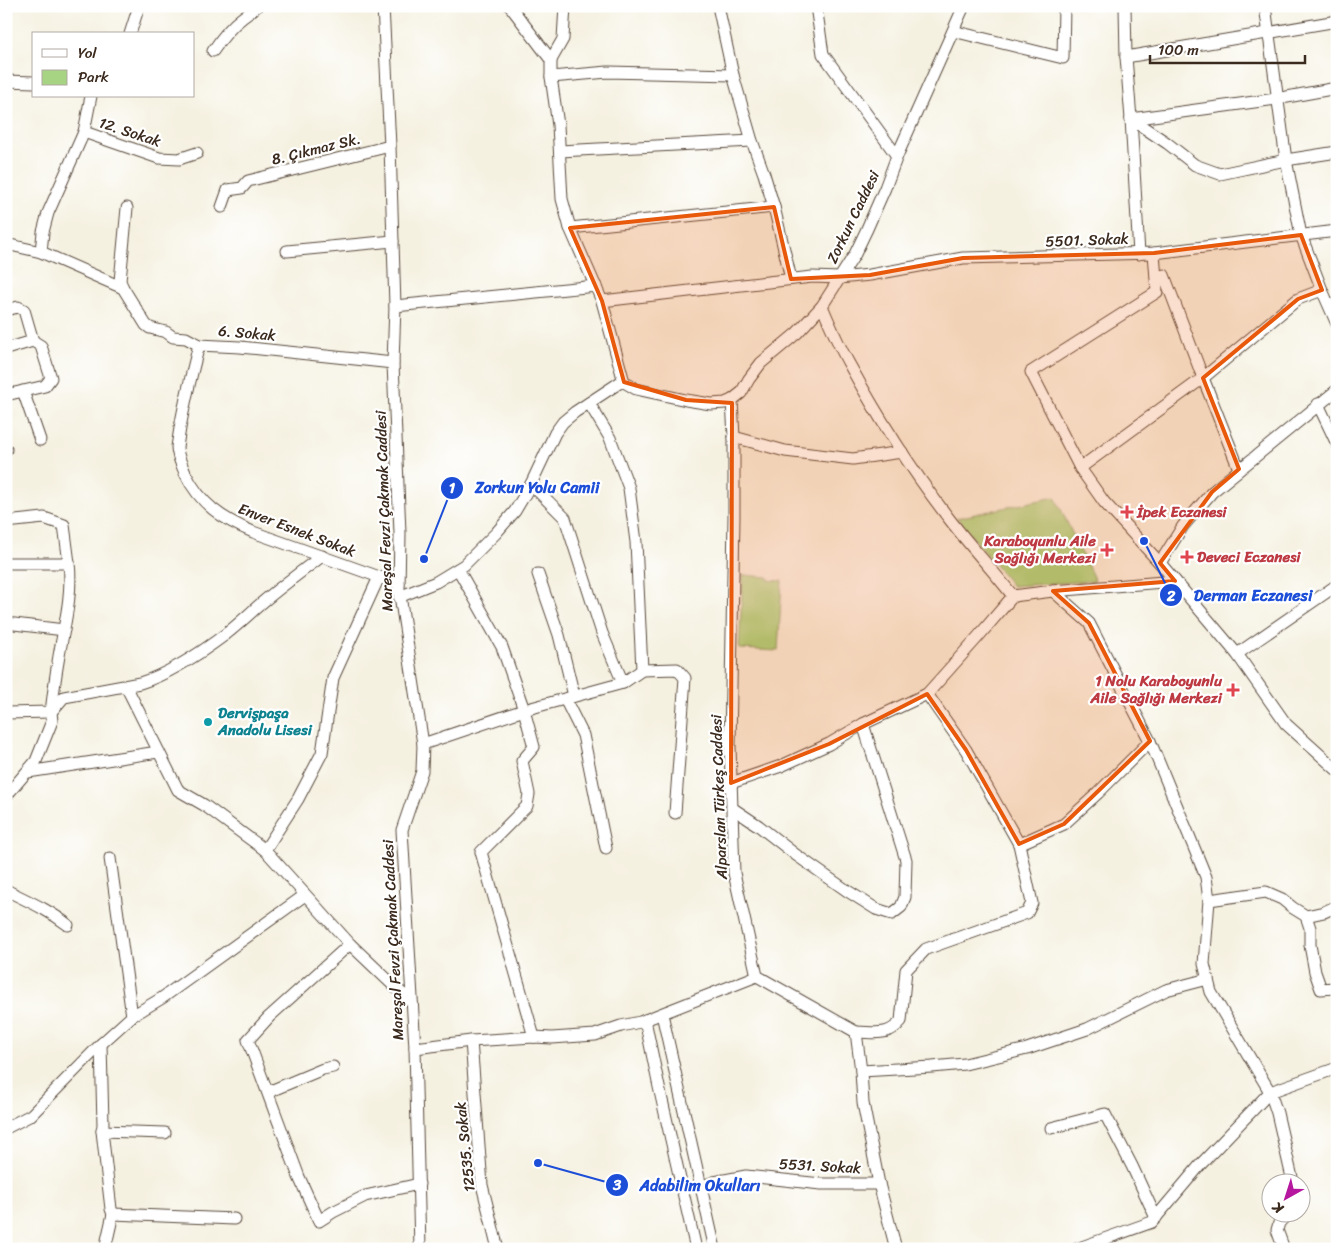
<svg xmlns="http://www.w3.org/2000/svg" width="1343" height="1255" font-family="Sriracha,sans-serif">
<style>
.green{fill:#a6d482;stroke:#707f50}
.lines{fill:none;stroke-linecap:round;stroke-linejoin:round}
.minor-casing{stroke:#57483b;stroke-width:13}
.minor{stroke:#fff;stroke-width:11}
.marked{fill:#e8590c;fill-opacity:0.2;stroke:#e8590c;stroke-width:4;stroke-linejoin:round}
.health-dot{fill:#e0444e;stroke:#fff;stroke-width:2}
.culture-dot{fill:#0f9aa8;stroke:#fff;stroke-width:2}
.labels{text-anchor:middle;stroke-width:4.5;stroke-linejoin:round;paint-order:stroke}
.street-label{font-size:15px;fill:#3b2a1e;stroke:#fff}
.health-label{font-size:15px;font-weight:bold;fill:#be3a42;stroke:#fff;text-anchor:start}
.culture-label{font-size:15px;font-weight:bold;fill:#0d838f;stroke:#fff;text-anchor:start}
.leader{fill:none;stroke:#1d4ed8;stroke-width:2}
.callout-dot{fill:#1d4ed8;stroke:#fff;stroke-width:2}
.mark-label{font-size:15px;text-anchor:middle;font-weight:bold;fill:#fff}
.callout-label{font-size:16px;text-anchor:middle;font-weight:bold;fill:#1d4ed8;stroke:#fff;stroke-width:4.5;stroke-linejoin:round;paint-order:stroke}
</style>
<rect width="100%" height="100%" fill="#fff"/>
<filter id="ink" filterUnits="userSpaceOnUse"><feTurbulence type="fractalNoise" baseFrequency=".02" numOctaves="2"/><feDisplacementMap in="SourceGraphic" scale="10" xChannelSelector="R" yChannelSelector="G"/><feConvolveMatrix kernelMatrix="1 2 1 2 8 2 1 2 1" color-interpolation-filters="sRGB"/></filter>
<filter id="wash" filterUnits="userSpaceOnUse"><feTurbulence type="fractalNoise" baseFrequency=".0096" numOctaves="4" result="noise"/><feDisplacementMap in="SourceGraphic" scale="20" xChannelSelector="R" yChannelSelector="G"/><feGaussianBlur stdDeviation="1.12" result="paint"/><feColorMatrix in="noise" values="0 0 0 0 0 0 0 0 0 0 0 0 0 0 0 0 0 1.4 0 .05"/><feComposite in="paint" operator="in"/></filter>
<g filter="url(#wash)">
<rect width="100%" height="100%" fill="#f5f1e1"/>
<!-- green -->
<g class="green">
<path d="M1055,497l40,84 -83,5 -55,-68z"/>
<path d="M743,575l25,2v3l14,1 -4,70 -39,-2z"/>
</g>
</g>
<g filter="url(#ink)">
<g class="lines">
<defs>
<g id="minor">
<path d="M383,6l7,140 5,160 -2,57 7,170 -1,56 24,155 -1,27 -20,59 13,218 5,201"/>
<path d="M510,6l41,54v17l7,48 4,74 8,29 32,73 22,81"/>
<path d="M718,6l15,69 19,66 12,33 10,33 17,72"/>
<path d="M816,6l7,48 74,102"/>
<path d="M1125,6l1,51 5,62 8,135"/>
<path d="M1265,6l21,154 15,75 21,55 15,34"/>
<path d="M953,31l110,27 1,-52"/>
<path d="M130,34l9,-28"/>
<path d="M213,51c8,-12 17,-24 29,-33 5,-4 10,-7 15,-12"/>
<path d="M1126,57l211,-36"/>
<path d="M551,60l12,-21 2,-33"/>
<path d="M551,77l57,-5 125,3"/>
<path d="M6,81l28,1"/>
<path d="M91,96l-7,36 75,26 20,1 18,-6"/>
<path d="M1131,119l36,24 28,22 25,9 66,-14 51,-8"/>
<path d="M1131,119l145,-20 61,-11"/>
<path d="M560,151l192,-10"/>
<path d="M222,207l6,-17 14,-2 6,-7 142,-35"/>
<path d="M570,228l204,-21"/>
<path d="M6,244l35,8 82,36 23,37 4,3 16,4 7,5 13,1 13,7 41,2 153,16"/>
<path d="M287,251l106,-10"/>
<path d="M41,252l2,-20 5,-19 36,-81"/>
<path d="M1154,253l3,39 -126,80 49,96 24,34 56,61 77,91 49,70 51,46"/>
<path d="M123,288l-3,-7 7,-73"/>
<path d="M602,301l210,-24 27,1 31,-3 93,-17 191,-5 183,-22"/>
<path d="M395,306l201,-20"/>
<path d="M822,306c8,19 16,38 26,56 29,53 62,106 99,154 21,28 45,53 66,80l40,-5"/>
<path d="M6,310l12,-3 6,3 9,31"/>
<path d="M199,345c-7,27 -14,55 -19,83 -1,6 -2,13 -3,19 0,9 5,18 8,26 15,31 37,46 68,59l146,52"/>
<path d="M6,349l27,-8 8,5 10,32 -6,8 -39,9"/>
<path d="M23,391l17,49"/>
<path d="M732,400l2,37v80l-4,229 4,127 23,103 99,56 5,39 2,32 16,81 17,65"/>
<path d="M589,403l21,35 19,50 7,54 6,128"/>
<path d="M1318,404l19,40"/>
<path d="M734,437l51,14 68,8 49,-7"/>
<path d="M6,449v1"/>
<path d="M1080,468l123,-90 -39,-103 -8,2"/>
<path d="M1239,469l-36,-91 95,-79 24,-9"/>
<path d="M531,484l34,34 37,115 21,50"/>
<path d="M6,522l38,-4 20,7 5,38"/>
<path d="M6,563h63c4,33 -6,67 -11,99 -3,17 -5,34 -7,50l-45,1"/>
<path d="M1160,563l23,-37 29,-34 125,-102"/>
<path d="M458,569l44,78 22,63 10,37 -12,14 7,33 -2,12 -46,46 53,185"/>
<path d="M538,574l21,61 15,61"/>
<path d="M1175,581l-122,10 36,32 61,118 38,92 18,44 3,23 -5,64 7,28 59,100 7,21 16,69"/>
<path d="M399,597l37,-15 28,-17 32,-32 19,-22 16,-27 24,-51 8,-11 12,-10 44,-29 5,-1 12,7 50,11 25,4 14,-1 7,-3 9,-7 8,-14 12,-16 36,-30 25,-27 33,-52 11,-23 19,-43 12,-32 67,-150"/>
<path d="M6,623l58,7"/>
<path d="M1237,654l100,-69"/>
<path d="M126,686l52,104 26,15 61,45 85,94 62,59"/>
<path d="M927,694l39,56 53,94"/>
<path d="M565,699l18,36 23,113"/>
<path d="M423,744l101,-34 99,-27 19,-13 35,-1 8,9 -10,135"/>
<path d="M28,772l130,-20"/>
<path d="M731,783l50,-17 48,-22 34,-20 64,-30 50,-56 36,-42"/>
<path d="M6,796l30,-35 16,-40 -1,-9 13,-15 76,-14c29,-9 62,-31 86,-49 13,-10 25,-22 38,-33 19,-16 38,-30 58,-45"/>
<path d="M732,808l27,18 37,29 50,35 30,19 16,5 9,-7 4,-10 1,-37 -43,-136"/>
<path d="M265,850l33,-51 24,-46 11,-75 46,-101"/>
<path d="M110,858l22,158"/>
<path d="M6,890c22,11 43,20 62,35"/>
<path d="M1209,900l57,-8 16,7 11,9 13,8 18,-4 13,-6"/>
<path d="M1306,916l4,12v17l5,27 6,17 13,-1 3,-2"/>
<path d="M350,944l-81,73 -21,23 51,137 20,44 14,-9 32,-16 54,-12"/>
<path d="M662,1014l53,235"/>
<path d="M645,1020l14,67 37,162"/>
<path d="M856,1032c19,0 32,5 45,-11l5,-51 20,-21 101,-36 5,-10 -13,-59 45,-20 34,-31 52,-52"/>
<path d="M471,1041l11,144 16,64"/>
<path d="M101,1044l2,81 -1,6 9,78 2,5 -8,35"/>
<path d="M415,1048l56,-7 63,-4 18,1 43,-3 26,-9 19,-4 117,-46"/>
<path d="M861,1071l71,-4 33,-3 62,-15 60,-20 79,-39 42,-11"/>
<path d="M268,1092l55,-23 10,-2"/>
<path d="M6,1128l25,-13 70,-71 31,-28 30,-18 143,-103"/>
<path d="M1051,1128l54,-14 27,52 24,52"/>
<path d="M102,1131l63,2"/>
<path d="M700,1187l14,-5 32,-6 75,8h58"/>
<path d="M113,1214l121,5"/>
<path d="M1076,1249l76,-27 49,-58 69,-72 67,-24"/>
<path d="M1284,1249l-7,-19 2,-7 10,-11"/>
</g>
</defs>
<!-- minor casing -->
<use href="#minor" class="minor-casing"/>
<!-- minor -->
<use href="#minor" class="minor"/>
</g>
</g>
<!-- marked area -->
<path class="marked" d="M774,207l17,72 79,-4 93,-17 191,-5 147,-18 21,55 -24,9 -95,79 36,91 -27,23 -52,71 15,18 -122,10 36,32 61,118 -86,83 -45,20 -53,-94 -39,-56 -98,50 -98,39 1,-380 -46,-3 -62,-18 -22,-81 -32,-73z"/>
<!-- markers -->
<g class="health-dot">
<path d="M1124.5 504.5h5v5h5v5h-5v5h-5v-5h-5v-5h5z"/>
<path d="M1104.5 542.5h5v5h5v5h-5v5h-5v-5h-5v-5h5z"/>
<path d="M1184.5 549.5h5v5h5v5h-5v5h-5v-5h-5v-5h5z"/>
<path d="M1230.5 682.5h5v5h5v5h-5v5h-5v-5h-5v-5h5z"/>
</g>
<circle class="culture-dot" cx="208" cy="722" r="5"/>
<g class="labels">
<!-- street labels -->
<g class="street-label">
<text transform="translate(130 132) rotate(18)" y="5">12. Sokak</text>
<text transform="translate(316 149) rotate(-14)" y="5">8. Çıkmaz Sk.</text>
<text transform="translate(853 217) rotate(-64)" y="5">Zorkun Caddesi</text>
<text transform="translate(1087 240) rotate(-2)" y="5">5501. Sokak</text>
<text transform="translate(247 333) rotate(5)" y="5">6. Sokak</text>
<text transform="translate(384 511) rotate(-92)" y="5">Mareşal Fevzi Çakmak Caddesi</text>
<text transform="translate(297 530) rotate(21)" y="5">Enver Esnek Sokak</text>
<text transform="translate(719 797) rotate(-92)" y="5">Alparslan Türkeş Caddesi</text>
<text transform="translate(393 940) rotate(-93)" y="5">Mareşal Fevzi Çakmak Caddesi</text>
<text transform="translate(465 1147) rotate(-96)" y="5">12535. Sokak</text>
<text transform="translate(820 1166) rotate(3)" y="5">5531. Sokak</text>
</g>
<!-- health labels -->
<g class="health-label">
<text x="1137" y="517">İpek Eczanesi</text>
<text x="1096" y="546" text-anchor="end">Karaboyunlu Aile<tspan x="1096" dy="17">Sağlığı Merkezi</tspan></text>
<text x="1197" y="562">Deveci Eczanesi</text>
<text x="1222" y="686" text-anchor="end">1 Nolu Karaboyunlu<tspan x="1222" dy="17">Aile Sağlığı Merkezi</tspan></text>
</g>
<!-- culture labels -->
<g class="culture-label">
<text x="218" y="718">Dervişpaşa<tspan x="218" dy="17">Anadolu Lisesi</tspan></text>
</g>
</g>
<!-- callouts -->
<path class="leader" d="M424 559L452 488M1144 541L1171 595M538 1163L617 1185"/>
<g class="callout-dot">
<circle cx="424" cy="559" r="5"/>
<circle cx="1144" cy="541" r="5"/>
<circle cx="538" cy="1163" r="5"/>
<circle cx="452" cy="488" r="12"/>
<circle cx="1171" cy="595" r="12"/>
<circle cx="617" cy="1185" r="12"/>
</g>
<g class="mark-label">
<text x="452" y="493">1</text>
<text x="1171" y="601">2</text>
<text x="617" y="1190">3</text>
</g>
<g class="callout-label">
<text x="537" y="493">Zorkun Yolu Camii</text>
<text x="1253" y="601">Derman Eczanesi</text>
<text x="700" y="1191">Adabilim Okulları</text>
</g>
<!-- margin -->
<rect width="1343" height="1255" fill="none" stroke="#fff" stroke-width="25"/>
<!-- legend -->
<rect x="32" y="32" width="162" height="65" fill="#ffffff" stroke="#b1aaa5"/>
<rect x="42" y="49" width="25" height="8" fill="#ffffff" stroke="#b1aaa5"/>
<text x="78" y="58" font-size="15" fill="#3b2a1e">Yol</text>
<rect x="42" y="70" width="25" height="15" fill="#a6d482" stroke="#b1aaa5"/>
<text x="78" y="82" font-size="15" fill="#3b2a1e">Park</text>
<!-- north arrow -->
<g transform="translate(1286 1198) rotate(219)"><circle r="24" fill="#ffffff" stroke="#b1aaa5"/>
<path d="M0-4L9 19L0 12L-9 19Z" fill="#b5179e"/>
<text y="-8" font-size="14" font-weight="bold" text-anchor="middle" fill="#3b2a1e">K</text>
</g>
<!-- scale -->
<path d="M1150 55v8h155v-8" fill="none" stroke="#3b2a1e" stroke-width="2.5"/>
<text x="1158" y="55" font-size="15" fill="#3b2a1e" stroke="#ffffff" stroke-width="4" paint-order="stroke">100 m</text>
</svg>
